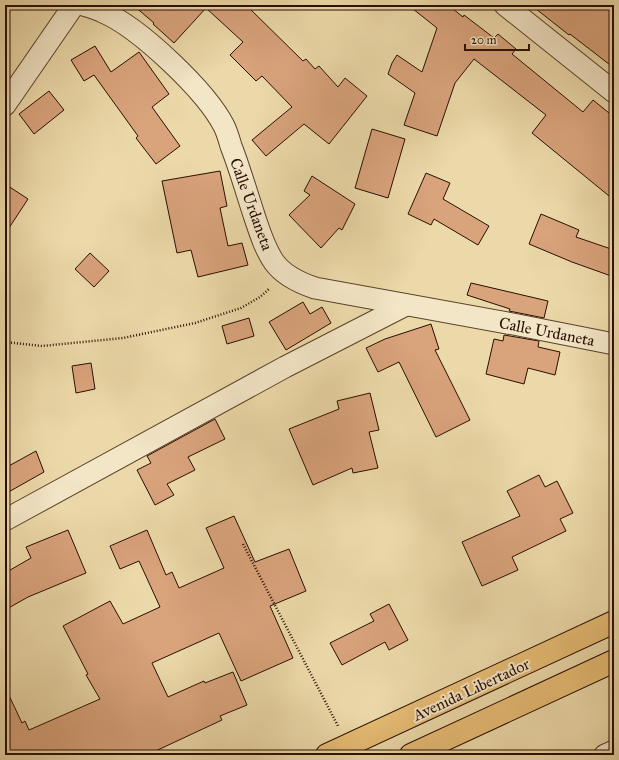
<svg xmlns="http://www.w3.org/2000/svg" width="619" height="760" font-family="'IM FELL Great Primer',serif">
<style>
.building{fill:#d9a37c;stroke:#2a0e00}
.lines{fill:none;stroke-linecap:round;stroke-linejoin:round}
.street-casing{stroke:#5a412a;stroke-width:23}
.primary-casing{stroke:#2a0e00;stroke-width:24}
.path{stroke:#2a0e00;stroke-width:2.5;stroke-dasharray:1 2;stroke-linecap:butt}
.street{stroke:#f3e6c7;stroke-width:21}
.primary{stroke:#e6bc74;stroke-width:22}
.labels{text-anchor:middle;stroke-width:4;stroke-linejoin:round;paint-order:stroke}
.street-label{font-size:16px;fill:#2a0e00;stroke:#f3e6c7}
</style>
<rect width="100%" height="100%" fill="#ecd9a9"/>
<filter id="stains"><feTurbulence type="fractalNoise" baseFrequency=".005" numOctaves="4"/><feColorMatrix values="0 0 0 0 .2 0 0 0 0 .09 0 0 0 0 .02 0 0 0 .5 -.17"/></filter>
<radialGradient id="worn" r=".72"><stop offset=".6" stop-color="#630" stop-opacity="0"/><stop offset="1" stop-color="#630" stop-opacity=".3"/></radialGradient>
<!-- building -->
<g class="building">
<path d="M133,5h113l57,56 3,-2 9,10 4,-3 19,21 7,-9 22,18 -38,48 -25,-20 -38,32 -14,-16 40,-33 -30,-31 -6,5 -26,-26 13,-13 -37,-34 -32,35 -21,-19 1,-1z"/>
<path d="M408,5h40l15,12 1,-2 30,23 4,-4 18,15 -4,5 71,58 10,-12 21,17v83l-82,-67 14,-18 -72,-56 -19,24 -18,53 -33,-11 11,-32 -27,-19 4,-11 5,-8 25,17 15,-44z"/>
<path d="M531,5h83v63l-44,-34 -1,1z"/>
<path d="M95,46l16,26 28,-20 30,42 -17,13 28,39 -24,18 -20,-26 2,-2 -44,-61 -10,6 -13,-21z"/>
<path d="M49,91l15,19 -30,24 -15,-20z"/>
<path d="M372,129l33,10 -17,59 -33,-10z"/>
<path d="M220,171l7,35 -7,2 8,38 14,-3 6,22 -50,12 -7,-27 -14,3 -15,-72z"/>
<path d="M426,173l24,10 -7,16 46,27 -11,19 -44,-26 -3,6 -23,-11z"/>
<path d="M312,176l43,28 -13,26 -3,-2 -18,20 -32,-33 21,-20 -6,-4z"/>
<path d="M5,184l23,15 -23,35z"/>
<path d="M541,214l38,16 -3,7 38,13v27l-42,-15 -43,-18z"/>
<path d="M90,253l19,18 -15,16 -19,-18z"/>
<path d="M471,283l77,18 -4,17 -35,-7 1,-2 -43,-14z"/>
<path d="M303,302l7,12 12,-7 9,16 -45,27 -17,-28z"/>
<path d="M249,318l5,18 -27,8 -5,-18z"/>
<path d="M431,324l8,25 -4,1 35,70 -34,17 -37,-75 -21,10 -12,-24 19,-9z"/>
<path d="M504,335l35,6 -1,6 22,5 -5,23 -27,-7 -4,16 -38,-10 8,-35 9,2z"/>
<path d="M91,363l4,26 -19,4 -4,-27z"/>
<path d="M370,393l9,37 -10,2 9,36 -25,5 -1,-5 -39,17 -24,-56 50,-20 -2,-8z"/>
<path d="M215,419l10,20 -37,18 7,13 -28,14 7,11 -19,10 -18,-35 14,-7 -4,-7z"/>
<path d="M36,451l8,21 -39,22v-26z"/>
<path d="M539,475l6,12 12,-6 16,32 -13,6 6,12 -54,26 6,13 -36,16 -20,-44 58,-26 -13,-25z"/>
<path d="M234,516l21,46 34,-13 17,42 -36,15 23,52 -52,23 -22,-48 -67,30 16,34 36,-16 1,2 28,-11 14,33 -27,11 2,4 -75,35h-142v-68l17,36 3,-2 4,9 71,-31 -14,-24 2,-1 -25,-48 47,-25 13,23 37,-17 -21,-46 -19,8 -10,-23 37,-16 19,45 6,-3 7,16 45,-20 -18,-40z"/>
<path d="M68,530l18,43 -58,24 -23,13v-37l26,-15 -5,-11z"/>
<path d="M389,604l19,36 -19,10 -4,-8 -43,23 -12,-22 44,-22 -4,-7z"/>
</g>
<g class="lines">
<defs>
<g id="street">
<path d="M83,5c7,2 14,4 20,7 37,16 103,79 121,114 3,6 5,13 7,20 9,23 16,48 24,72 5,15 10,31 19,44 10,14 26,21 41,26l198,36 101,20"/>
<path d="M505,5l109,87"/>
<path d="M5,105l69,-100"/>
<path d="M5,520l280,-153 121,-62"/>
<path d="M605,755l9,-4"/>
</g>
<g id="primary">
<path d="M327,755l287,-133"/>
<path d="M411,755l203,-94"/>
</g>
</defs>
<!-- street casing -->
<use href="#street" class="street-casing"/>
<!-- primary casing -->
<use href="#primary" class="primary-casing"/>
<!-- path -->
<g class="path">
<path d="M5,342l37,4 81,-8 72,-15 46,-15 19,-11 10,-9"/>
<path d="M243,544l95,182"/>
</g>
<!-- street -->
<use href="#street" class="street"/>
<!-- primary -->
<use href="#primary" class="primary"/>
</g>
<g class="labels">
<!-- street labels -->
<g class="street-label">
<text transform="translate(252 204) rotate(70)" y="6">Calle Urdaneta</text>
<text transform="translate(547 331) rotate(11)" y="6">Calle Urdaneta</text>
<text transform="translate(471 689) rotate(-25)" y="6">Avenida Libertador</text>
</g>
</g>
<!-- margin -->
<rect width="619" height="760" fill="none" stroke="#ecd9a9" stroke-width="20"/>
<rect x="6" y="6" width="607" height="748" fill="none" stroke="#2a0e00" stroke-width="2"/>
<rect x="10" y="10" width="599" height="740" fill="none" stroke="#2a0e00"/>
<!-- scale -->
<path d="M465 44v6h64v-6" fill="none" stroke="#2a0e00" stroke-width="2"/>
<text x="471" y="44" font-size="12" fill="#2a0e00" stroke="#f3e6c7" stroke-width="3" paint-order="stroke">20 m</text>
<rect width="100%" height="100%" filter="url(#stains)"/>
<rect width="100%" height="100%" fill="url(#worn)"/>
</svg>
